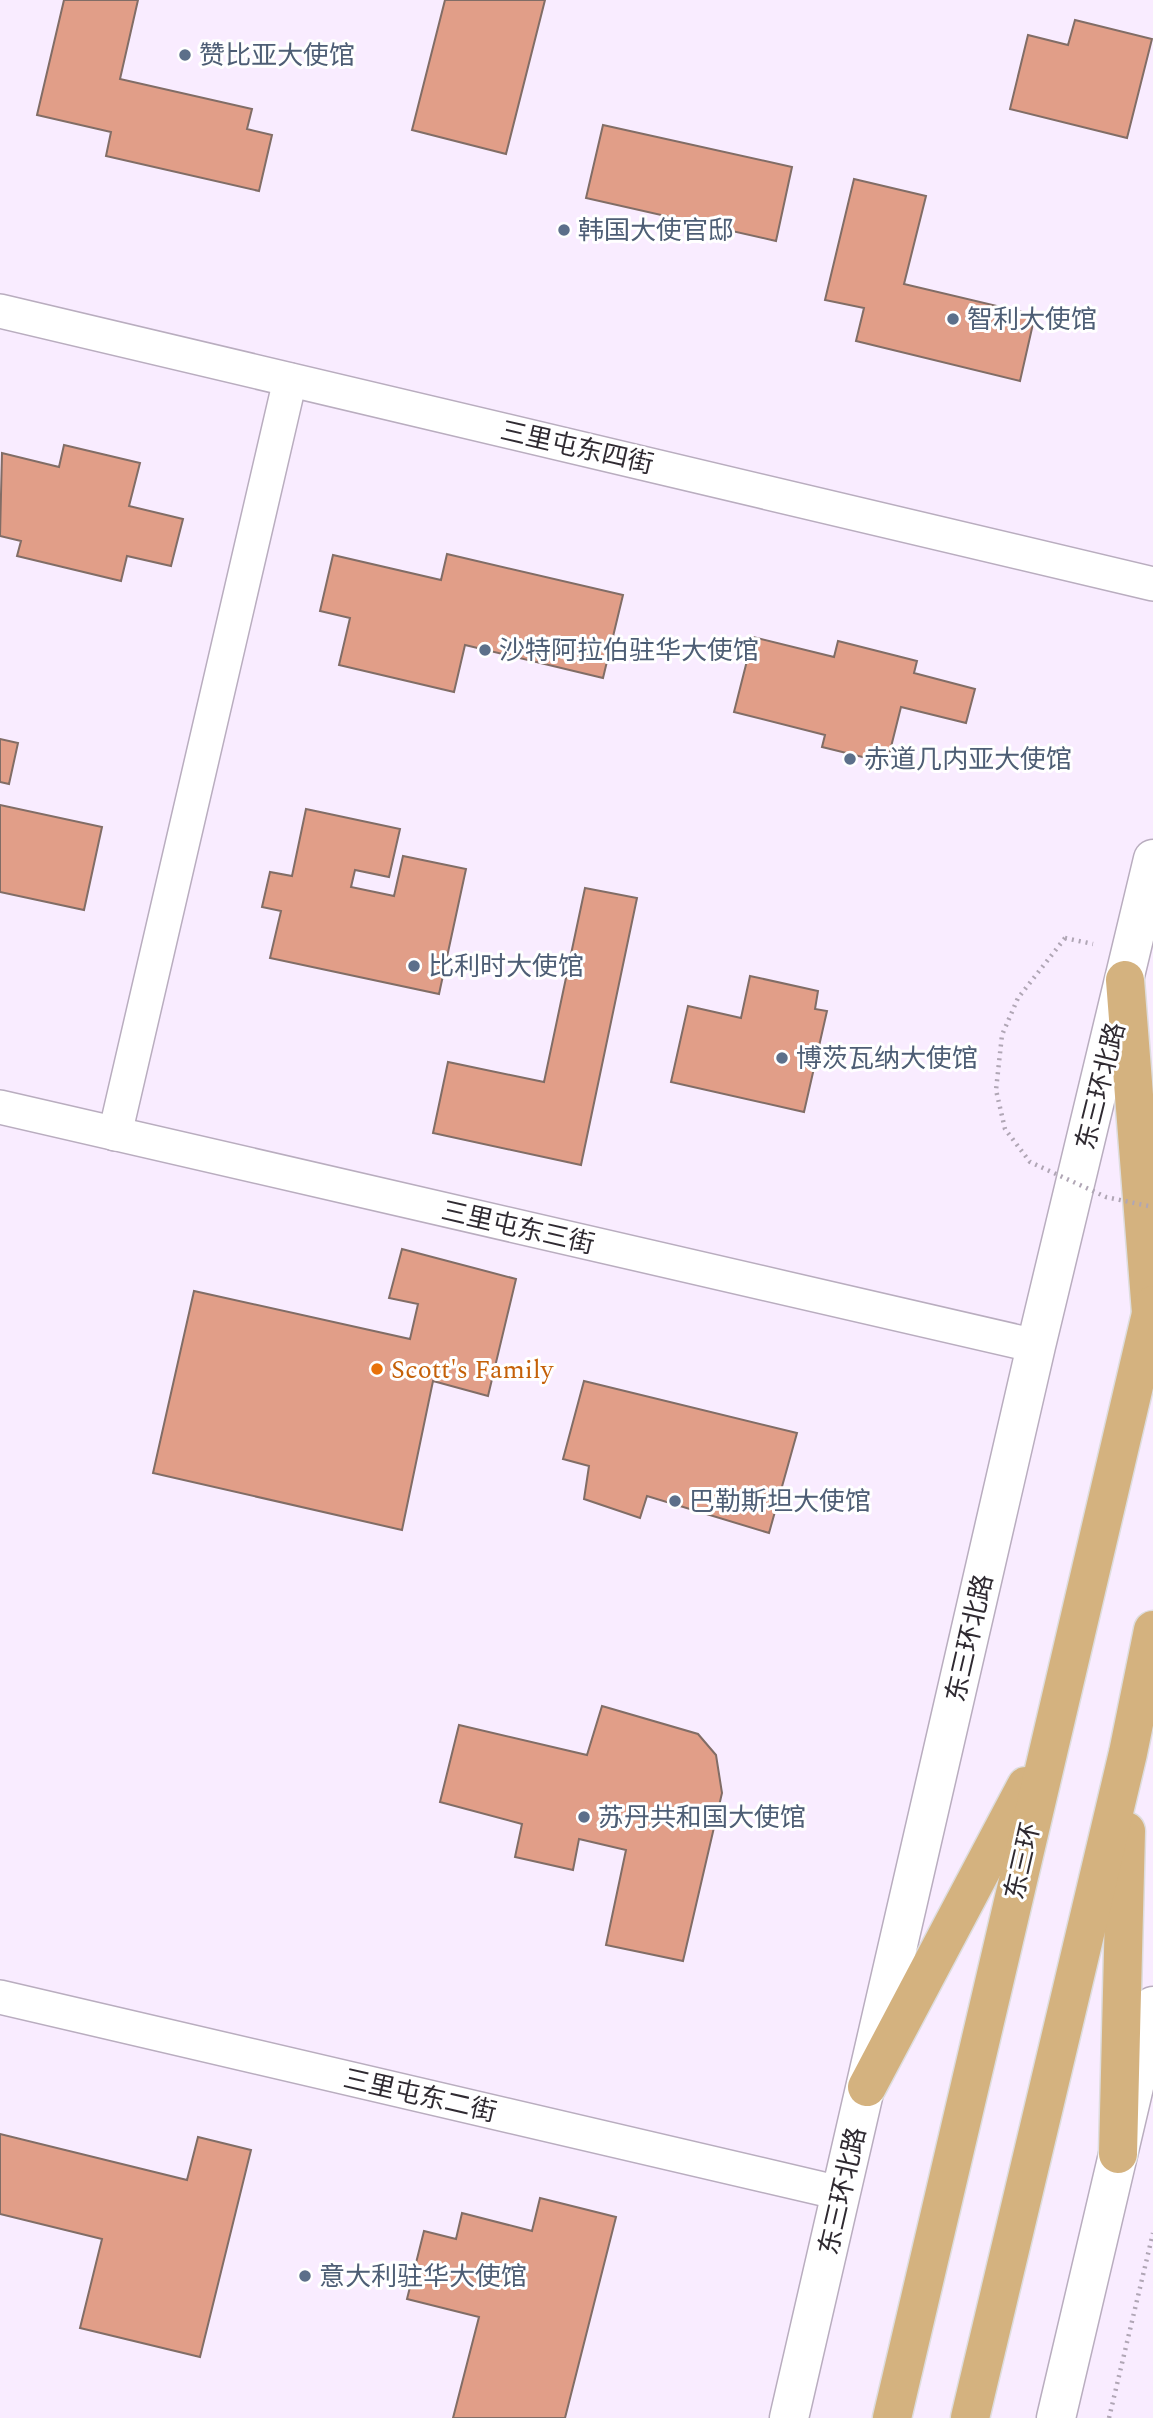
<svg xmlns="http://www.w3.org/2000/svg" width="1153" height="2418" font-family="Spectral,'Noto Sans SC',serif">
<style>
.building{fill:#e19e88;stroke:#816d66;stroke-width:2}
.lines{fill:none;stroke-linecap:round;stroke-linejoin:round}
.minor-casing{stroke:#b9adbf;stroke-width:36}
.tertiary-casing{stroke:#b9adbf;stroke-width:41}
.trunk-casing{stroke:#deddde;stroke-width:41}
.path{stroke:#b0a6b5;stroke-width:4.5;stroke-dasharray:2 5;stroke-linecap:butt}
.minor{stroke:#fff;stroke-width:33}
.tertiary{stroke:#fff;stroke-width:38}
.trunk{stroke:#d4b27f;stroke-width:38}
.path-bridge{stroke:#b0a6b5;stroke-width:4.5;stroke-dasharray:2 5;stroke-linecap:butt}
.service-dot{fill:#5c6f8a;stroke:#fff;stroke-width:2.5}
.food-dot{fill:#e8710a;stroke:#fff;stroke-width:2.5}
.labels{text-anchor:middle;stroke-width:6;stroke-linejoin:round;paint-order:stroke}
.service-label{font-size:26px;fill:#4e5e75;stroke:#fff;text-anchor:start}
.street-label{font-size:26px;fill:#2f2a31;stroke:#fff}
.food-label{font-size:26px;fill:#c56008;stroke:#fff;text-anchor:start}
</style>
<rect width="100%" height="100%" fill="#f9ecff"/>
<!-- building -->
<g class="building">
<path d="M64,0h74l-18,79 132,30 -5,20 25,6 -13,56 -153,-35 5,-24 -74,-17z"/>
<path d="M445,0h100l-39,154 -94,-24z"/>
<path d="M1075,20l77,19 -25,99 -117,-29 18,-74 40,10z"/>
<path d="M603,125l189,42 -16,74 -190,-43z"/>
<path d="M854,179l72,17 -22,88 131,31 -15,66 -164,-40 8,-33 -39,-8z"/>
<path d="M64,445l76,18 -11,43 54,13 -12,47 -44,-10 -6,25 -104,-25 4,-15 -21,-5 2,-83 57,14z"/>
<path d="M447,554l176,41 -20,83 -138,-33 -11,47 -115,-27 11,-47 -30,-7 13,-56 108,25z"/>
<path d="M753,637l81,20 4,-16 79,20 -3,12 61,16 -9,34 -65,-16 -14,56 -65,-16 3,-12 -91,-23z"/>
<path d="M0,739l18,4 -9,41 -9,-2z"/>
<path d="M0,805l102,22 -18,83 -84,-18z"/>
<path d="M306,809l94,20 -11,48 -34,-7 -4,17 43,9 9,-40 63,13 -27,125 -169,-36 11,-47 -19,-4 8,-35 22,4z"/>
<path d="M585,888l52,10 -56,267 -148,-32 15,-71 96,20z"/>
<path d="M750,976l68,15 -3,18 12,2 -23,101 -133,-30 17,-76 53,12z"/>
<path d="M402,1249l114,30 -28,117 -55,-15 -31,149 -249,-57 41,-182 216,48 8,-35 -29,-6z"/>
<path d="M584,1381l213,52 -28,100 -122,-37 -7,22 -56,-19 5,-33 -26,-7z"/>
<path d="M602,1706l96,28 18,21 6,38 -39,168 -77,-16 20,-95 -47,-11 -6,31 -58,-13 7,-33 -82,-22 19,-77 128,30z"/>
<path d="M0,2134l187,46 11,-43 53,13 -51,207 -120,-29 22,-89 -102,-25z"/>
<path d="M540,2198l76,19 -51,201h-112l26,-101 -72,-18 17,-68 32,8 6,-26 70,18z"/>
</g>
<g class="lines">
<defs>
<g id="minor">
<path d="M0,311l1153,273"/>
<path d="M0,1107l1036,239"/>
<path d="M115,1134l175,-754"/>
<path d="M0,1997l840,196"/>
</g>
<g id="tertiary">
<path d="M789,2418l247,-1072 117,-487"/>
<path d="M1056,2418l97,-412"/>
</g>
<g id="trunk">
<path d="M1125,980l26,333"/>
<path d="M867,2087l159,-301"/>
<path d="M1118,2154l8,-323"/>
<path d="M892,2418l261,-1113"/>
<path d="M970,2418l158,-665 25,-123"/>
</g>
</defs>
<!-- minor casing -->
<use href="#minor" class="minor-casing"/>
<!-- tertiary casing -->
<use href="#tertiary" class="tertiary-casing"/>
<!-- trunk casing -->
<use href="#trunk" class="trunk-casing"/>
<!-- path -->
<g class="path">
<path d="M1065,938l28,6"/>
<path d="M1109,2418l44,-185"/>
</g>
<!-- minor -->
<use href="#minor" class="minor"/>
<!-- tertiary -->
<use href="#tertiary" class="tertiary"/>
<!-- trunk -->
<use href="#trunk" class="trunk"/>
<!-- path-bridge -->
<path class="path-bridge" d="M1065,938l-47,60 -16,37 -6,55 9,39 25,33 76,35 47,10"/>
</g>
<!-- markers -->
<g class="service-dot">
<circle cx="185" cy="55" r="7"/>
<circle cx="564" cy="230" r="7"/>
<circle cx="953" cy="319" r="7"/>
<circle cx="485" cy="650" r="7"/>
<circle cx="850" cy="759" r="7"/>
<circle cx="414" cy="966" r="7"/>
<circle cx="782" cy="1058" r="7"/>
<circle cx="675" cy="1501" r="7"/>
<circle cx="584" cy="1817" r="7"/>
<circle cx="305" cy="2276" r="7"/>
</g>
<circle class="food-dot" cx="377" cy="1369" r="7"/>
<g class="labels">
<!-- service labels -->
<g class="service-label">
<text x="199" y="64">赞比亚大使馆</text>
<text x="578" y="239">韩国大使官邸</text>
<text x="967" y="328">智利大使馆</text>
<text x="499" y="659">沙特阿拉伯驻华大使馆</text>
<text x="864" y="768">赤道几内亚大使馆</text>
<text x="428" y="975">比利时大使馆</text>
<text x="796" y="1067">博茨瓦纳大使馆</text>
<text x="689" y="1510">巴勒斯坦大使馆</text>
<text x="598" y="1826">苏丹共和国大使馆</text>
<text x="319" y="2285">意大利驻华大使馆</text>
</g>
<!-- street labels -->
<g class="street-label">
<text transform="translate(577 447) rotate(13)" y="9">三里屯东四街</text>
<text transform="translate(1100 1086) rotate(-76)" y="9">东三环北路</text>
<text transform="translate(518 1227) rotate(13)" y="9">三里屯东三街</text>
<text transform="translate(969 1638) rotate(-77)" y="9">东三环北路</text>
<text transform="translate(1022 1861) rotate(-77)" y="9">东三环</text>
<text transform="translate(420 2095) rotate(13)" y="9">三里屯东二街</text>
<text transform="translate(842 2191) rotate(-77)" y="9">东三环北路</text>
</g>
<!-- food labels -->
<g class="food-label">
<text x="391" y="1378">Scott's Family</text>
</g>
</g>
</svg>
